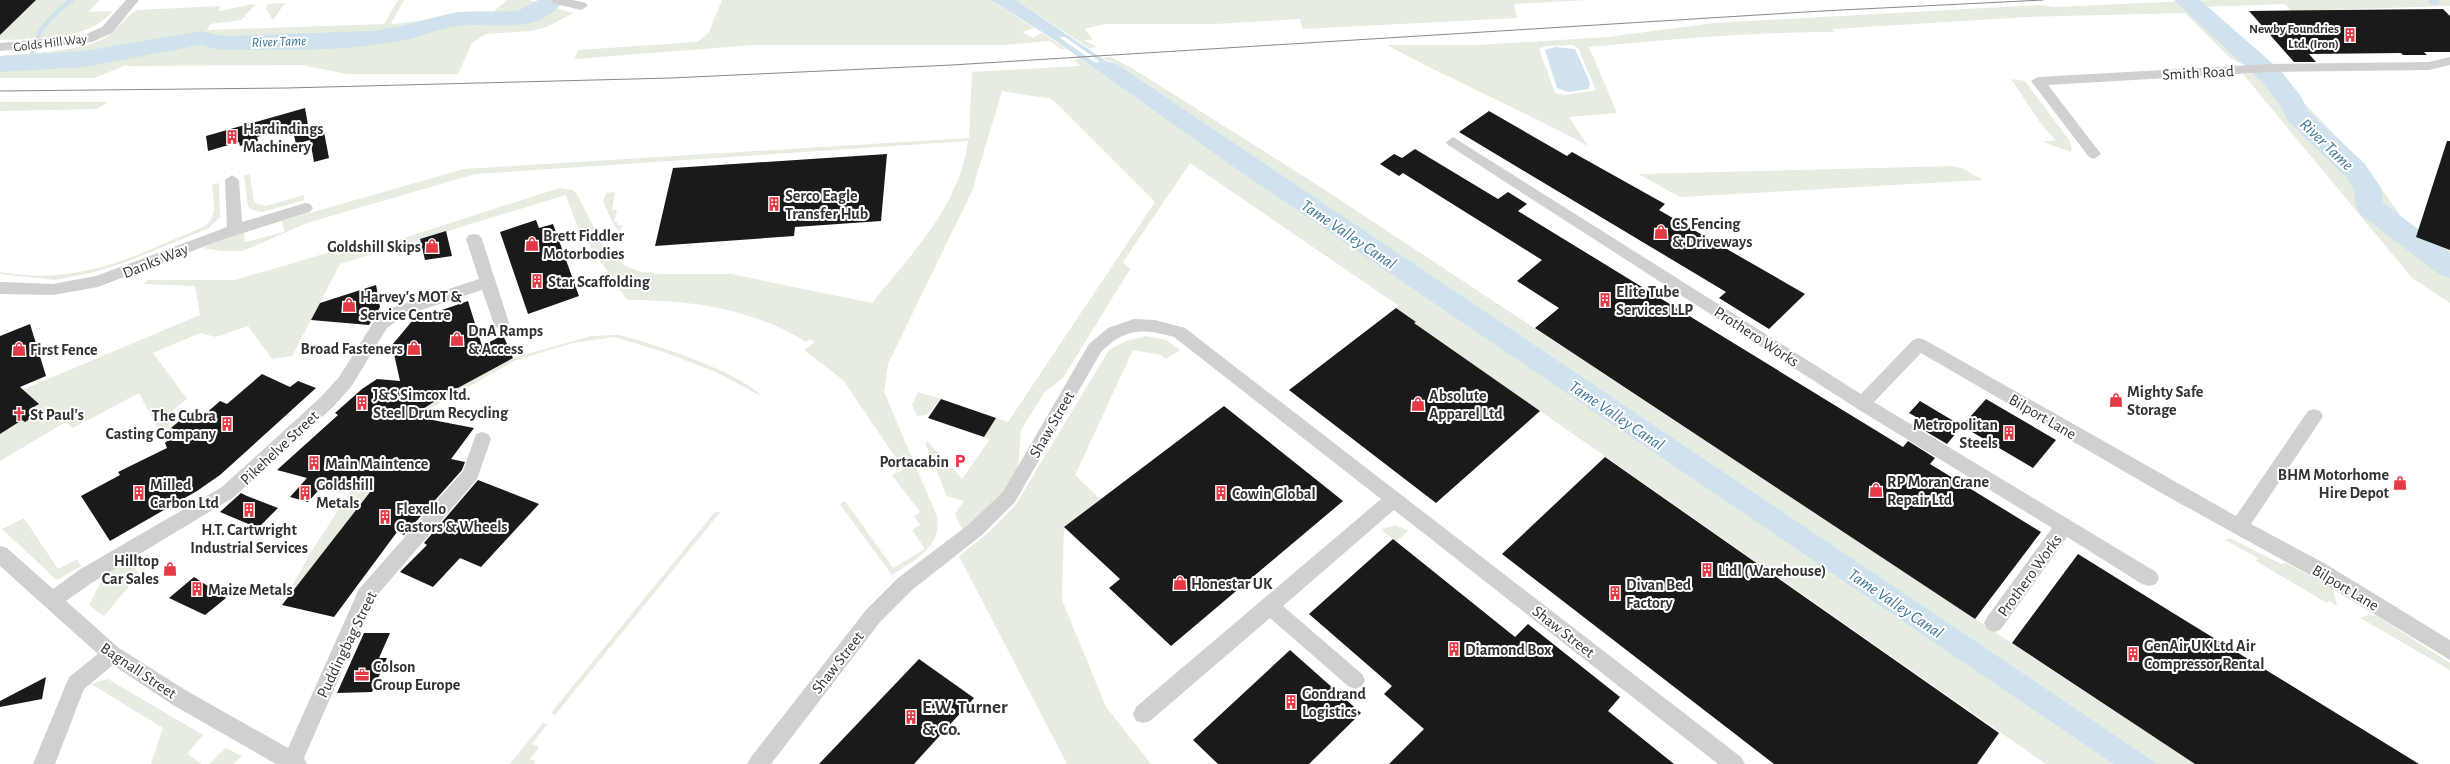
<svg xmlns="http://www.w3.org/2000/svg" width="2450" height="764" font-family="'Alegreya Sans',sans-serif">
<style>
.green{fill:#e6ecdf;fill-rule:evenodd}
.water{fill:#cfe2ee;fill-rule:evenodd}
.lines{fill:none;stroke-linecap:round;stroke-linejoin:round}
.stream{stroke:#cfe2ee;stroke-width:4.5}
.river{fill:#cfe2ee;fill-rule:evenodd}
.building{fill:#1a1a1a}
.minor{fill:#d0d0d0;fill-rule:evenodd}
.tram{stroke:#888;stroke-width:1}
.labels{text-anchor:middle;stroke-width:4;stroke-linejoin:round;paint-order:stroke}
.far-poi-label{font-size:13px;font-weight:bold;fill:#333;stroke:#fff;text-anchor:end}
.far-street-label{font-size:13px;fill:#333;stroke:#fff}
.far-water-label{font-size:14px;font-style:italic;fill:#3f7597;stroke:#fff}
.street-label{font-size:16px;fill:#333;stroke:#fff}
.poi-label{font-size:16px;font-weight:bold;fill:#333;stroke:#fff;text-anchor:start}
.water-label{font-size:17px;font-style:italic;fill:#3f7597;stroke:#fff}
.near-poi-label{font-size:19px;font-weight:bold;fill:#333;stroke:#fff;text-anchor:start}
</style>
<rect width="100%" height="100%" fill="#fff"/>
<!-- green -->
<g class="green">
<path d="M36,0h63l-10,12 23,-1c-22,30 -78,28 -112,29v-5z"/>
<path d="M398,0h6l-13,24c35,-1 68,-17 102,-12l14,-12h21l45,13 -26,14 -17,4 -44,3 -14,9 -14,31h-111l-46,-9 -177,1 -30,12h-94v-22c30,-3 77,-4 103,-17 13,-6 26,-27 35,-29l83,-4 -3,5c14,-2 25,-6 38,-7l-15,16 -31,4 -3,6 177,-6z"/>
<path d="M722,0h269l43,28 -12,4 11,6 9,-5 24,16h-5l-11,-8 -46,4h-250l-180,14 4,-9 119,-8 11,-8z"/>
<path d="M1016,0h570l-72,4 3,14 -214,11 -3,-10 -85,5h-111l-19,5 8,11h-9l13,7 -8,1z"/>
<path d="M2210,0h240v6l-159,5 -6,-7 -84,3 46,42 7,2 12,13h-24l-12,-6 -45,-45 -158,4 -194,12 2,3c-82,0 -164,7 -246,15l28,66 -48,4 19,29c-66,-36 -135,-65 -201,-101h92l129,-8 106,-14 323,-18 19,2zM1573,45l5,3 18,42 -31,5 -10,-2 -16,-44 6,-3z"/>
<path d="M285,3l-12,17 -7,-11 2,-5z"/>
<path d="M1111,57l24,13 184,116 876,578h-37l-1041,-700 -15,-6z"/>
<path d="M1081,59l155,110 877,595h-67l-632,-441 2,-1 -20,-14 3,-2 -209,-143 -67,99 7,7 -67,109 -19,15 -23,37 -3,39 -7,16 -45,44h-4l-7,-15 9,-13 -17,-5 -22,-53 2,-2 35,38 28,-40 -6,-2 12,-19 12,4 147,-220 -103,-103 -50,-8 -30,100 -84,173 -4,28 53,124c5,32 -22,43 -45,59l-52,-71 5,-3 48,67 32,-19 -13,-19 8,-5 -6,-9 6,-4 -28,-37 11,-5 -7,-12 -53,-78 -39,-30 11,-8 -5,-3 -4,3c-54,-34 -117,-42 -179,-42l-49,-72 -12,-33 -226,69 -48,92 -20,3 -24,-33 -32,11 -16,-4 -47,20 34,46 -21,17 5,12 8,3 -14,12 -26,-50 -66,35 -7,-6 -66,39v-62l200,-84 -5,-29 -51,-2 3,-4h88l126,-37 12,5 186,-60 14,2 4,4 26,51 22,21 16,6 20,2h70l141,29c40,-50 87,-96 96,-162l-493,33 -168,49 -64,28h-22l-18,-3 37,-17 4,1 1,10 39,-10 -2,-11 182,-52 505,-31 3,-66 109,-6 -7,-6z"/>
<path d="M2275,73l90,93 51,71 34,13v53l-38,-25 -169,-204z"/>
<path d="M2011,79l14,2 44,59 3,8 -1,4 -28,-10 12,-2 -16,-19z"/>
<path d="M0,102h108l-11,7 -97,2z"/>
<path d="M1954,166l8,2 21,12 -303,17 -42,-23z"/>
<path d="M250,174l4,29 12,3 38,-11v5l-42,12 -10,-2 -4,-4 -4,-30z"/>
<path d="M219,183l1,34 -11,11 -80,33 -38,12 -36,7 -55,-6v-2c81,14 131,-15 203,-45 16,-10 10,-26 9,-42z"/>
<path d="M615,192l-3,18h5l-3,12h3v3h5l-2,7 -6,-6 -11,-25 3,-8z"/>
<path d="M619,335c30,7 124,38 142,61l-45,-24 -55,-21 -47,-14 -41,6 -57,17 -113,64 -24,57 -97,124 29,-53 43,-66 -4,-2 53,-62 40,-26 70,-38 78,-22z"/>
<path d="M1146,336l20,4 14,10 -14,9 -5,-4 -28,-5 -58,125 25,24 -36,28 -2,73 44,107 45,57h-84l-108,-208 30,-24 27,-28 93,-154 17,-9z"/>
<path d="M918,392l23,7 -15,16 -9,1 -5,-11z"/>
<path d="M721,511l-166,204 -4,-2 163,-200z"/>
<path d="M24,518l34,51 19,-10 4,7 -24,14 -55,-51z"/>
<path d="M1396,525l12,6 -12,11 -15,-13z"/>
<path d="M2230,538l51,26 5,-1 47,25 4,18 -8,-5 -2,2 -71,-42 2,-3 -33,-18z"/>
<path d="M128,560l11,14 -35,42 -15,-11 16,-31z"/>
<path d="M2368,615l9,1 73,47v7l-90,-52z"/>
<path d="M108,679l95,56 -16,19 15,10h-51l12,-36 -72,-44z"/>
<path d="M543,723l4,1 -15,20 7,3 -9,12 6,3 -2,2h-24z"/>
<path d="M226,748l16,8 -9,8h-24z"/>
</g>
<!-- water -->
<g class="water">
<path d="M991,0h25l90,61 11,3 1041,700h-45l-877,-595 -183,-130zM1059,37h6l33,23 1,3 -5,-1z"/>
<path d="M1555,47l20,2 15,34 -1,6 -21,3 -11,-4 -12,-38z"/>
</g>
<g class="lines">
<!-- stream -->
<g class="stream">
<path d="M2431,2h6"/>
<path d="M2193,6l6,-1"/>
<path d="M32,62c-1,-28 19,-46 40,-62"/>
</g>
<!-- river -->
<g class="river">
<path d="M538,0h26c-26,37 -71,21 -107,26 -21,3 -41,13 -62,16 -57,10 -116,7 -173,8l-22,-5 -115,22 -85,5v-16l85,-5 115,-20 22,5 152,-5 28,-5 55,-14 61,-1z"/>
<path d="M2174,0h26l80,70 20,25 8,16 57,53 16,24 2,15 67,50v25l-10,-3 -80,-61 -4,-7 -3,-19 -8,-12 -57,-55 -9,-18 -17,-21z"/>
</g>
</g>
<!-- building -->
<g class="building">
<path d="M0,0h36l-36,35z"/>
<path d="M2443,9l7,7v36h-26l3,3h-24l-2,-2 -92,1 7,8h-22l-45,-51z"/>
<path d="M305,108l5,28 14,-4 5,26 -15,4 -4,-22 -14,4 -4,-17 -35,10 1,4 -18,5 -1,-4 -31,9 -2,-15z"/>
<path d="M1489,111l78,45 5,-4 93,52 -6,6 146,84 -36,35 -50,-31 7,-6 -267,-160z"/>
<path d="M2447,141h3v109l-34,-13z"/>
<path d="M1415,149l83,50 10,-7 19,12 -9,7 385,236 5,-6 27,17 -5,6 111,68 -66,87 -440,-291 24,-20 -42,-27 25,-21 -139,-87 -4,3 -19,-12 14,-10 8,4z"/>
<path d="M887,154l-6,67 -86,6 -1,9 -139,10 18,-78z"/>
<path d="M536,220l3,8 14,-4 26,72 -51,18 -28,-82z"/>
<path d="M446,231l6,25 -27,4 -5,-21z"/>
<path d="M376,285l4,22 -11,18 -58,-5 9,-17z"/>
<path d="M468,301l14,45 21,-11 10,23 -70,38 -31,20 62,12 -23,31 14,3 -3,8 -58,65 -7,-3 -63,85 -52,-12 92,-118 -48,-5 -18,20 -18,-5 17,-19 -30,-8 61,-55 -3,-2 27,-24 15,-10 23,2 -8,-36 21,-25z"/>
<path d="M1396,308l20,14 -2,1 126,88 -104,92 -147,-113z"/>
<path d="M30,324l16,52 -26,11 19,17 -7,4 7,5 -14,9 -3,-2 -22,14v-98z"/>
<path d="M262,374l28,13 8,-6 18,7 -96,87 -23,16 -87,50 -29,-45 39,-21 -2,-3 49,-24 -2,-5 14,-12 -8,-3 20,-17 12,5 17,-15 7,3z"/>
<path d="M941,399l55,19 -12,19 -56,-19z"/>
<path d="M1986,399l70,41 -23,28 -71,-42z"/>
<path d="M1920,401l42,25 -15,18 -27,-16 5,-6 -16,-9z"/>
<path d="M1224,406l119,95 -172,145 -62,-58 11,-9 -56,-52z"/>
<path d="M1605,457l394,276 -22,31h-203l-272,-210z"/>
<path d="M478,480l61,24 -58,63 -21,-9 -27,29 -33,-15 27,-27 -3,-2z"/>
<path d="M241,493l6,3 31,12 -20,20 -38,-16z"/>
<path d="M1393,539l122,98 13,-13 92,73 -12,14 66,53h-285l35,-35 -40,-35 8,-8 -83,-72z"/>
<path d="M2078,554l95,59 246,151h-224l-183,-121z"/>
<path d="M194,577l32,21 -21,17 -36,-17z"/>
<path d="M364,633h26l-11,25h8l-15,34 -35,1z"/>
<path d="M1290,650l71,63 -52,51h-91l-25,-24z"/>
<path d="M919,659l55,39 -60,66h-95z"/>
<path d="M46,677l-4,22 -42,8v-6z"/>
</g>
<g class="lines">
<!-- minor -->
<g class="minor">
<path d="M126,0h13l-27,33 -20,9 -92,9v-8l84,-8 18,-8z"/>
<path d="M551,0h22l13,3 2,3 -7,4 -29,-7z"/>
<path d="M2450,57v8l-21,5 -159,2 -222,13 53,69 -7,5 -5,-2 -58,-76 7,-4 232,-13 159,-2z"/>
<path d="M1453,137l408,257 52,-54 6,-2 6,2 311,176 72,-105 6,-2 6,2 3,5 -3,5 -69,103 73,39 126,77v20l-140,-85 -147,-81 -242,-141 -47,49 282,170 3,6 -3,6 -7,2 -7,-2 -75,-47 -66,92 -7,3 -7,-3 -3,-6 3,-6 65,-89 -196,-120 -408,-263 -2,-3z"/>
<path d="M232,175l7,5 3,42 63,-19 5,1 3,4 -3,4 -86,27 -126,48 -45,8 -53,-1v-12l53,2 43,-8 131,-49 -2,-47z"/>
<path d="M474,234l5,1 3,4 27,84 -2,4 -6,2 -6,-2 -13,-37 -79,26 -16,12 -36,59 -18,20 -99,90 -141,85 -27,19 53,47 68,43 101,57 71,-159 104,-118 13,-37 6,-2 6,2 3,5 -14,40 -104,121 -69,158 3,6h-31l-103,-59 -60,-40 -29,24 -29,75h-22l36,-87 29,-23 -98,-88v-20l7,2 46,41 26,-19 143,-83 99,-90 18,-20 36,-57 16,-12 88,-29 -13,-40 3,-4z"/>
<path d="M1134,319l21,1 30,8 556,429 4,7h-27l-324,-254 -111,96 79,68 3,6 -3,6 -7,3 -7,-3 -78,-68 -120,103 -7,2 -7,-2 -3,-7 3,-7 245,-208 -207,-162c-32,-9 -49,-9 -73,15l-86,150 -33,33 -70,55 -32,32 -109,142h-24l4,-7 115,-147 32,-32 70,-53 35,-33 86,-148 19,-16z"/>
</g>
<!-- tram -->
<path class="tram" d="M0,91l287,-3 384,-10 281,-13 870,-54 221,-11"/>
</g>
<!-- icons -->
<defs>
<symbol id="building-bare" viewBox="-9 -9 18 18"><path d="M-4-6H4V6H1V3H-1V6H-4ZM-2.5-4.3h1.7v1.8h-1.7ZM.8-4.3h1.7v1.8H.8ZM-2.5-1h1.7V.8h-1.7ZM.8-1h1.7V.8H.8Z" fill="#e63946" stroke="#fff" stroke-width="2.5" paint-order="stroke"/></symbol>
<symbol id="shop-bare" viewBox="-9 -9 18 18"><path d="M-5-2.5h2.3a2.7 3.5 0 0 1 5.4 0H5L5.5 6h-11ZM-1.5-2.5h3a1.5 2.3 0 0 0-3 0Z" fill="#e63946" stroke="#fff" stroke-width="2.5" paint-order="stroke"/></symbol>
<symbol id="church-bare" viewBox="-9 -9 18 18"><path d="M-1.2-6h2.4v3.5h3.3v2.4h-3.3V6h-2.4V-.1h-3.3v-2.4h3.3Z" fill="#e63946" stroke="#fff" stroke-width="2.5" paint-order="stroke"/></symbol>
<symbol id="parking-bare" viewBox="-9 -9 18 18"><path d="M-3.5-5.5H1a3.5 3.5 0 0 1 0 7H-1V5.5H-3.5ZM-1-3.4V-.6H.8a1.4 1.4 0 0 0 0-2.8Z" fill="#e63946" stroke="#fff" stroke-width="2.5" paint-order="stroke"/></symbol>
<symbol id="office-bare" viewBox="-9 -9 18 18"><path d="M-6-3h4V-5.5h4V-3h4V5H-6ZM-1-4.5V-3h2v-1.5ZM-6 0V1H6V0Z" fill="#e63946" stroke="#fff" stroke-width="2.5" paint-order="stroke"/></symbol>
</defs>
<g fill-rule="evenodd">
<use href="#building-bare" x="2340" y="25" width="20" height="20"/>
<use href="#building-bare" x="222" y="127" width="20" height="20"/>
<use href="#building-bare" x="764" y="194" width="20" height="20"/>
<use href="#shop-bare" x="1651" y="222" width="20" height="20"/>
<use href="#shop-bare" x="522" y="234" width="20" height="20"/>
<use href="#shop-bare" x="422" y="236" width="20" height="20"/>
<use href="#building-bare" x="527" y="271" width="20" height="20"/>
<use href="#building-bare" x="1595" y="290" width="20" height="20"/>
<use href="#shop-bare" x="339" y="295" width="20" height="20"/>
<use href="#shop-bare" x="447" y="329" width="20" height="20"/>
<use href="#shop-bare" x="404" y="338" width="20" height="20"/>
<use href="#shop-bare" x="9" y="339" width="20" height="20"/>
<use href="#shop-bare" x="2106" y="390" width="20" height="20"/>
<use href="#building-bare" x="352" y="393" width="20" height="20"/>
<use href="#shop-bare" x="1408" y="394" width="20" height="20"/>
<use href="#church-bare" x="9" y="404" width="20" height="20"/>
<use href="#building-bare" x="217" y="414" width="20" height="20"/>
<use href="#building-bare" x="1999" y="423" width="20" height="20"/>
<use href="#parking-bare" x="950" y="451" width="20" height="20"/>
<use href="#building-bare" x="304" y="453" width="20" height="20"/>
<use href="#shop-bare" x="2390" y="473" width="20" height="20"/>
<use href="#shop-bare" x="1866" y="480" width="20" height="20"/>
<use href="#building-bare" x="129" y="483" width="20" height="20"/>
<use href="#building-bare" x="295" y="483" width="20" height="20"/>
<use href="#building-bare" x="1211" y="483" width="20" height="20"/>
<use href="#building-bare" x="239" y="500" width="20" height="20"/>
<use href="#building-bare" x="375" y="507" width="20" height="20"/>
<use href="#shop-bare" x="160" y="559" width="20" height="20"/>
<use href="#building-bare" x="1697" y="560" width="20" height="20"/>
<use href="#shop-bare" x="1170" y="573" width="20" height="20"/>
<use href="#building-bare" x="187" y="579" width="20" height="20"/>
<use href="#building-bare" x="1605" y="583" width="20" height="20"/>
<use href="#building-bare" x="1444" y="639" width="20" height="20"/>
<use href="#building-bare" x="2123" y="644" width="20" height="20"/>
<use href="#office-bare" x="352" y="665" width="20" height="20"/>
<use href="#building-bare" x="1281" y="692" width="20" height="20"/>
<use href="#building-bare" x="901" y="707" width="20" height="20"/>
</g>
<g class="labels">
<!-- far-poi labels -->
<g class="far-poi-label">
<text x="2339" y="33">Newby Foundries<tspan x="2339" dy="15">Ltd. (Iron)</tspan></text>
</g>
<!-- far-street labels -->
<g class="far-street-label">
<text transform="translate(50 42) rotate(-7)" y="5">Golds Hill Way</text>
</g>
<!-- far-water labels -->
<g class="far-water-label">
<text transform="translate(279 41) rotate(-2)" y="5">River Tame</text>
</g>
<!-- street labels -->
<g class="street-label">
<text transform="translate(2198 72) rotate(-3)" y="6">Smith Road</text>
<text transform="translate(155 260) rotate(-22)" y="6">Danks Way</text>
<text transform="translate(1757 336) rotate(33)" y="6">Prothero Works</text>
<text transform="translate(2043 416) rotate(30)" y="6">Bilport Lane</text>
<text transform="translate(1051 424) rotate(-60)" y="6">Shaw Street</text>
<text transform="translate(279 447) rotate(-43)" y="6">Pikehelve Street</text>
<text transform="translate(2029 575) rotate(-54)" y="6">Prothero Works</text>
<text transform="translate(2346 587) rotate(31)" y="6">Bilport Lane</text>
<text transform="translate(1564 631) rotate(38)" y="6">Shaw Street</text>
<text transform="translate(346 644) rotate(-64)" y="6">Puddingbag Street</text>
<text transform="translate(837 662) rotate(-52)" y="6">Shaw Street</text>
<text transform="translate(139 670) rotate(34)" y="6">Bagnall Street</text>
</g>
<!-- poi labels -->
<g class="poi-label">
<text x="243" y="134">Hardindings<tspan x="243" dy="18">Machinery</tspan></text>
<text x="785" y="201">Serco Eagle<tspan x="785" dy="18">Transfer Hub</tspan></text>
<text x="1672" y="229">CS Fencing<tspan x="1672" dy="18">&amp; Driveways</tspan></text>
<text x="543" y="241">Brett Fiddler<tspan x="543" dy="18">Motorbodies</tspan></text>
<text x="421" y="252" text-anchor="end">Goldshill Skips</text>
<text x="548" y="287">Star Scaffolding</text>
<text x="1616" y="297">Elite Tube<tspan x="1616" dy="18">Services LLP</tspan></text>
<text x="360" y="302">Harvey's MOT &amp;<tspan x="360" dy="18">Service Centre</tspan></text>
<text x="468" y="336">DnA Ramps<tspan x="468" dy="18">&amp; Access</tspan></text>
<text x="403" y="354" text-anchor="end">Broad Fasteners</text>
<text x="30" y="355">First Fence</text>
<text x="2127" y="397">Mighty Safe<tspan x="2127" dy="18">Storage</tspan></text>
<text x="373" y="400">J&amp;S Simcox ltd.<tspan x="373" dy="18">Steel Drum Recycling</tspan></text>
<text x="1429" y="401">Absolute<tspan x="1429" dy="18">Apparel Ltd</tspan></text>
<text x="30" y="420">St Paul's</text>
<text x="216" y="421" text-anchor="end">The Cubra<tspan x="216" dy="18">Casting Company</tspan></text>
<text x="1998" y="430" text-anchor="end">Metropolitan<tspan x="1998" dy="18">Steels</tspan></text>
<text x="949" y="467" text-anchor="end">Portacabin</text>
<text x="325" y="469">Main Maintence</text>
<text x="2389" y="480" text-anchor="end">BHM Motorhome<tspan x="2389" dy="18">Hire Depot</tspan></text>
<text x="1887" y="487">RP Moran Crane<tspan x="1887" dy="18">Repair Ltd</tspan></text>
<text x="150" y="490">Milled<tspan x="150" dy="18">Carbon Ltd</tspan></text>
<text x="316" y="490">Goldshill<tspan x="316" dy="18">Metals</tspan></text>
<text x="1232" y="499">Cowin Global</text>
<text x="396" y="514">Flexello<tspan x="396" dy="18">Castors &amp; Wheels</tspan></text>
<text x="249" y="535" text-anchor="middle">H.T. Cartwright<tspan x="249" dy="18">Industrial Services</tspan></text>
<text x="159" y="566" text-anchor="end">Hilltop<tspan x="159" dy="18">Car Sales</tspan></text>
<text x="1718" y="576">Lidl (Warehouse)</text>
<text x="1191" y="589">Honestar UK</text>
<text x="1626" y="590">Divan Bed<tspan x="1626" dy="18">Factory</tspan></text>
<text x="208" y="595">Maize Metals</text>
<text x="2144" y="651">GenAir UK Ltd Air<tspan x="2144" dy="18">Compressor Rental</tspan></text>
<text x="1465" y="655">Diamond Box</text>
<text x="373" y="672">Colson<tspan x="373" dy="18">Group Europe</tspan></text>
<text x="1302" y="699">Gondrand<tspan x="1302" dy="18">Logistics</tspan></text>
</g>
<!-- water labels -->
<g class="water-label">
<text transform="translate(2327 144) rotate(44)" y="6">River Tame</text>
<text transform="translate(1349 234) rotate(34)" y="6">Tame Valley Canal</text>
<text transform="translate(1617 415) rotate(34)" y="6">Tame Valley Canal</text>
<text transform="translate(1896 603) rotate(34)" y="6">Tame Valley Canal</text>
</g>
<!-- near-poi labels -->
<g class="near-poi-label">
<text x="922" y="713">E.W. Turner<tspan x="922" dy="22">&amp; Co.</tspan></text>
</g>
</g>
</svg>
